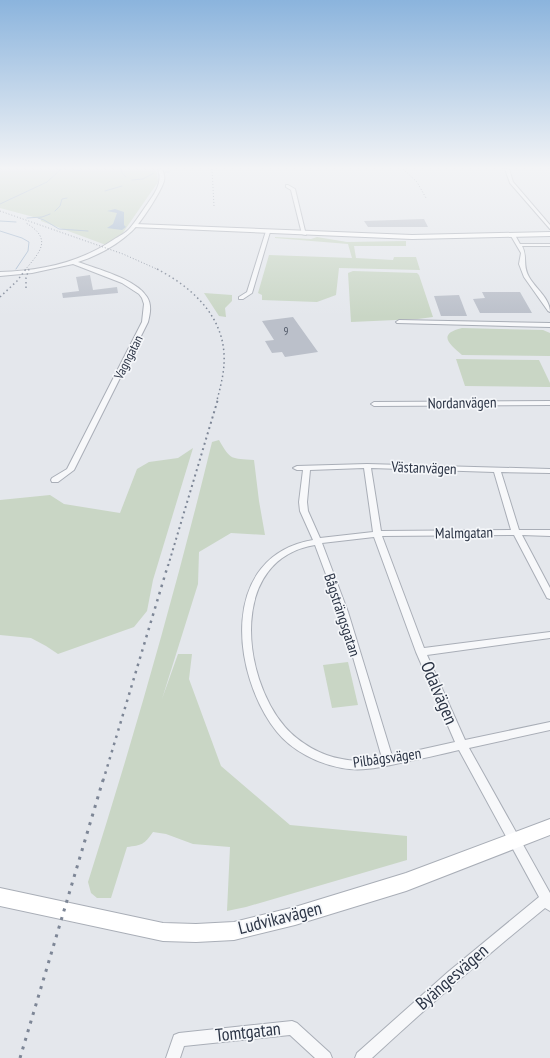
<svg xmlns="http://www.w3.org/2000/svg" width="550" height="1058" font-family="'PT Sans Narrow',sans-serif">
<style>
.green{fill:#c9d6c5}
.water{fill:#9fb4cc}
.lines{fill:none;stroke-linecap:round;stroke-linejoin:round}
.stream{stroke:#9fb4cc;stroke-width:1}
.building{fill:#bbc0ca}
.street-casing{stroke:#a9aeb7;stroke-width:2}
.secondary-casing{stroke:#a9aeb7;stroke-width:2}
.street{fill:#f7f8fa;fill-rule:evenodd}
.secondary{fill:#fff;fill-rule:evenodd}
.rail-far4{stroke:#7d8696;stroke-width:1;stroke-dasharray:1 2;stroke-linecap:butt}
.rail-far3{stroke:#7d8696;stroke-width:1.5;stroke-dasharray:1.5 3;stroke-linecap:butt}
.rail-far2{stroke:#7d8696;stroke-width:2;stroke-dasharray:2 3.5;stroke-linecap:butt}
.rail-far1{stroke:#7d8696;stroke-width:2.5;stroke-dasharray:2.5 5;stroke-linecap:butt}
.rail{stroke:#7d8696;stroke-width:3;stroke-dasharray:3 6;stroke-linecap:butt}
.labels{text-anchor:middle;stroke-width:3.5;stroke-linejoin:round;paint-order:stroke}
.far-number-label{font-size:11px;fill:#4f5766}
.far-street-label{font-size:13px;fill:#2b3445;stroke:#f4f6f9}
.street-label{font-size:15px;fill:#2b3445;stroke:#f4f6f9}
.near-street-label{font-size:18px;fill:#2b3445;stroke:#f4f6f9}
</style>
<rect width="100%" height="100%" fill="#e4e7ec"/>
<!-- green -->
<g class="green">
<path d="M0,169h154l3,3 1,10 -36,52 -16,11 -65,-24v-2l-41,-11z"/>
<path d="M275,237l36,2 6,-2 30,5 59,-1v5h-52l2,12 37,2 1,-3h22l4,13 -81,-2 -3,27 -19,7 -55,-2v-5l-4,-2 11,-38 83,3 -4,-14 -73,-6z"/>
<path d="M353,271l64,2 2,2 14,42 -15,2 -67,3 -3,-49z"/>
<path d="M204,293l28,2v6l-7,7 1,9 -7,-1z"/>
<path d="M462,328l81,2 7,3v23l-88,-1c-13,-11 -25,-21 0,-27z"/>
<path d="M456,359l83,1 11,23v4l-85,-1z"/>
<path d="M219,440c12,21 12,18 35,20l5,41 6,34 -34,-2 -32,19 -1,32 -36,115 16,-45h14l-3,25 32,87 69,59 117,11v24l-161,47 -19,4 3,-64 -37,-3 -27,-10 -13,-2c-9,13 -11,13 -26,15l-16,51h-14l-6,-5 -3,-11c46,-145 88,-292 124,-440z"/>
<path d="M193,448l-40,132 -6,31 -13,16 -76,27 -12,-8 -15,-8 -31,-3v-135l50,-5 14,9 56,9 17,-44 12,-7 29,-4z"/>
<path d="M348,662l10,43 -26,3 -9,-43z"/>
</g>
<!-- water -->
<path class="water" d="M115,209l9,3v13l2,2 -4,3 -15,-2 6,-4 4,-11 -10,-2z"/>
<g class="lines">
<!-- stream -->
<g class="stream">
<path d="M121,169l1,4 4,4"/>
<path d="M165,172h4"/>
<path d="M132,180l11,-1 11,-6"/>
<path d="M105,191l17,-5"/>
<path d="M0,204l47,-22 14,-13"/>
<path d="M55,211l5,-5 2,-7 5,-1"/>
<path d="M27,218l15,-1 8,-3"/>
<path d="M38,218l6,2 15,9 29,2"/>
<path d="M0,221l16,1"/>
<path d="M0,231l22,7 7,4 -1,9 -12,18"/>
</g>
</g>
<!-- building -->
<g class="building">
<path d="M424,219l4,8h-60l-4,-6z"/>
<path d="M90,275l3,15 24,-3 1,6 -55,5 -1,-5 17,-2 -3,-14z"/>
<path d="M482,292h38l12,21h-52l-7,-14 12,-1z"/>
<path d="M459,295l8,21h-26l-7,-20z"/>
<path d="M293,317l25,35 -33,5 -3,-5 -10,1 -7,-12 9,-1 -12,-19z"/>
</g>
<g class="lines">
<defs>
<g id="street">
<path d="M158,169h4c2,4 3,8 2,12 -3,11 -24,43 -32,50 -15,14 -35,25 -54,31 19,7 58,17 69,35 5,8 3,17 1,25l-74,148 -16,12h-6l-1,-2 1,-2 15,-9 75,-147 2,-18 -2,-6 -3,-4 -17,-11 -49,-19 -41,9 -32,3v-4c40,-1 79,-9 113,-32 6,-4 13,-7 17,-12 7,-8 12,-17 18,-25 7,-10 15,-21 10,-34z"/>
<path d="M505,169h4l4,13 37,43v4l-40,-46z"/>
<path d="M286,185h2l7,4 11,46 -4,-1 -11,-44 -5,-3z"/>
<path d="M266,231l4,1 -18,61 -9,6h-4v-2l8,-5z"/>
<path d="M511,235h4l5,9h30v2h-28c6,11 0,19 7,31 6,11 21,21 21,35l-2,-1 -24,-34 -5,-13 2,-11 -10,-17z"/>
<path d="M399,320l151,3v4l-153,-4 -1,-1z"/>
<path d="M550,401v4l-176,1 -3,-2 3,-2z"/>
<path d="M367,464l183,5v4l-49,-1 18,58h31v6l-28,-1 28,53v11l-3,-1 -1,-2 -32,-61 -132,1 42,112 126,-16v6l-123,17 38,85 85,-18v8l-81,18 81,145v18l-5,-3c-59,48 -117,98 -173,150h-17l2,-5 91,-81 91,-75 -80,-147c-20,5 -40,9 -59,13 -19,4 -38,9 -58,5 -23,-4 -50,-17 -65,-36 -46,-58 -58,-176 36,-192l-13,-29 -1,-9 4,-32h-6l-4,-2 4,-2zM364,468l9,64 -53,6 -12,-27 -1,-9 3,-32zM371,468l123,4 17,58 -130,1zM374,537l42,115 39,90 -63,14 -44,-144 -26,-69zM315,545l25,67 42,146c-13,2 -26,4 -40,1 -20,-3 -43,-16 -57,-32 -44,-51 -56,-168 30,-182z"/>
<path d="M292,1021l5,2 33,30 2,5h-17l-25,-23 -106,11 -4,12h-14l8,-23 5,-2z"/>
</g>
<g id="secondary">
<path d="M135,224l277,11 138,-3v4l-138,3 -279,-12 -1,-1z"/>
<path d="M550,819v16l-144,56 -111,34 -61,15 -38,2 -33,-1 -163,-35v-18l163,35 33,1 38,-2 61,-15 111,-34z"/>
</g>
</defs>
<!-- street casing -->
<use href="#street" class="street-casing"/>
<!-- secondary casing -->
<use href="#secondary" class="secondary-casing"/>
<!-- street -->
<use href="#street" class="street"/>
<!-- secondary -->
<use href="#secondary" class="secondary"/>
<!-- rail-far4 -->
<g class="rail-far4">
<path d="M212,169l2,37"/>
<path d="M403,169l14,13 9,16"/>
<path d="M0,211l123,43 36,16"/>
<path d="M25,270c15,-18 28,-31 1,-47"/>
</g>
<!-- rail-far3 -->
<g class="rail-far3">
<path d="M157,269c33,17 65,45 67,85 1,16 -3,31 -7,46"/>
<path d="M26,288v-10l3,-9"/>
<path d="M0,297l17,-16 9,-12"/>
</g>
<!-- rail-far2 -->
<path class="rail-far2" d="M168,566l50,-167"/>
<!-- rail-far1 -->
<path class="rail-far1" d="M103,781l65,-216"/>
<!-- rail -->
<path class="rail" d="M20,1058l83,-278"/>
</g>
<!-- sky -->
<linearGradient id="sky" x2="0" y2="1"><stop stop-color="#8bb4dd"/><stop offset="0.53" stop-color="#f3f4f6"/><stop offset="1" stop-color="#f3f4f6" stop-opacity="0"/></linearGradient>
<rect width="550" height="317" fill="url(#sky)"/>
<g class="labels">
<!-- far-number labels -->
<g class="far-number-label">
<text x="286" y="335">9</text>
</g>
<!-- far-street labels -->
<g class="far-street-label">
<text transform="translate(128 357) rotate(-63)" y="5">Vagngatan</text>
</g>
<!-- street labels -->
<g class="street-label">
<text transform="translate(462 403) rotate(-1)" y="5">Nordanvägen</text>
<text transform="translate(424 468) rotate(2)" y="5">Västanvägen</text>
<text transform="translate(464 533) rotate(-1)" y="5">Malmgatan</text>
<text transform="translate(342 615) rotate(72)" y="5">Bågsträngsgatan</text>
<text transform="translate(387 758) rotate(-8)" y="5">Pilbågsvägen</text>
</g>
<!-- near-street labels -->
<g class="near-street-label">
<text transform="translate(439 693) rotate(67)" y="6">Odalvägen</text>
<text transform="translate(280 918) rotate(-14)" y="6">Ludvikavägen</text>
<text transform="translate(452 977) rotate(-41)" y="6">Byängesvägen</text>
<text transform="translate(248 1032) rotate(-6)" y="6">Tomtgatan</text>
</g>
</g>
</svg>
